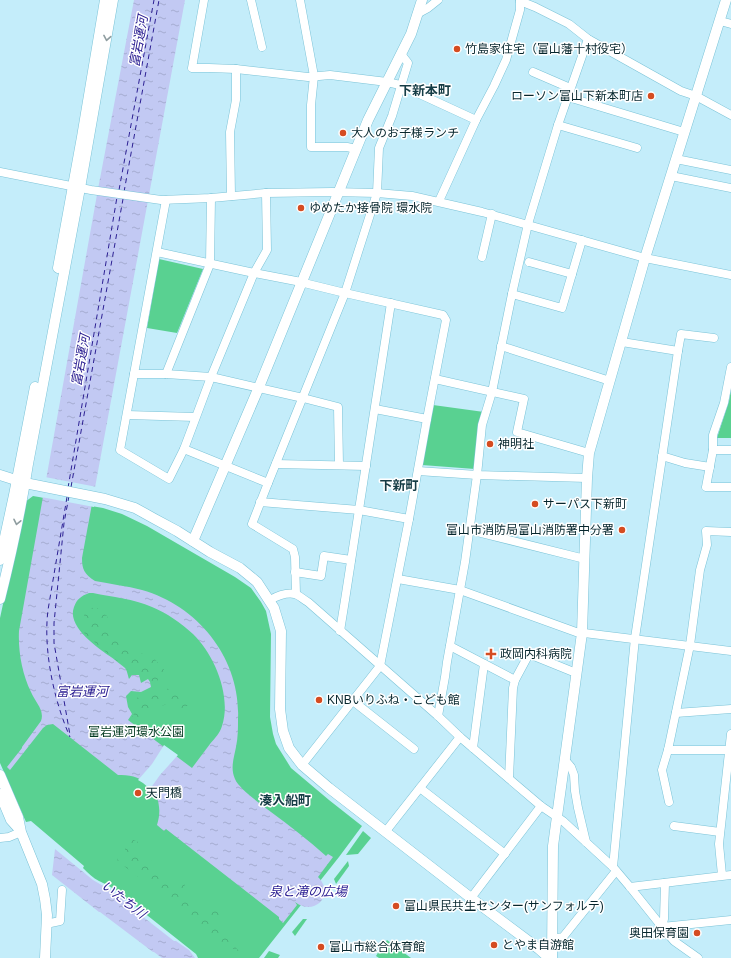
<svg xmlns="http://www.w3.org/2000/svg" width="731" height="958" font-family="Arial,'Noto Sans JP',sans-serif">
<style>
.green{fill:#59d191}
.forest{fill:url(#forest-crowns)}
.water{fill:url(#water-ripples);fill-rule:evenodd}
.pier{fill:#c4edfa}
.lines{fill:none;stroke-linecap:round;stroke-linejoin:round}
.ferry{stroke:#2c2093;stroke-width:1;stroke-dasharray:5 4;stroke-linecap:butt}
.minor-casing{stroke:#7bc3d7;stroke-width:9}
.tertiary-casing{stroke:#7bc3d7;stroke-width:11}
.minor{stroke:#fff;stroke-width:8}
.tertiary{stroke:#fff;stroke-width:10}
.oneway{stroke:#8f9da0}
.poi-dot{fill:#d54c21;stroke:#fff;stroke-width:1.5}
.labels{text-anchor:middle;stroke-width:3;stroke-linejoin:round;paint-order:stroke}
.poi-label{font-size:12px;fill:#06262d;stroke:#fff;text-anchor:start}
.park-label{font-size:12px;fill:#023920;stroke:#fff}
.water-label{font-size:13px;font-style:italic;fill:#2c2093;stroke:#fff}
.neighbourhood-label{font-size:13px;font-weight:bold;fill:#153c45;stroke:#fff}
</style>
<defs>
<pattern id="forest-crowns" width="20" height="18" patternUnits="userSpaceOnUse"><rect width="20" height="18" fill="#59d191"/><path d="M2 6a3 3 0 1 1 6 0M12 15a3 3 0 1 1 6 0" fill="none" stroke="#4cb37d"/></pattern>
<pattern id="water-ripples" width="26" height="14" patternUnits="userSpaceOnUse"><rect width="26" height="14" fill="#c2c9f3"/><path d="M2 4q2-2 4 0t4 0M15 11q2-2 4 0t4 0" fill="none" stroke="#a5acd1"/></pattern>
</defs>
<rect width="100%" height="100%" fill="#c4edfa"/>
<!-- green -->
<g class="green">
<path d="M159,259l44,10 -26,64 -30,-5z"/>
<path d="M731,390v48h-14l12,-37z"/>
<path d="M433,405l51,7 -9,57 -53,-4z"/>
<path d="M33,496l70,12 19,6 25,12 31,18 57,33 16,11 10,14 5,9 5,23 -1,83 3,17 3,10 15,24 38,32 33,26 -23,31 -80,101h-61l-2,-4 -82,-65c-6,-4 -9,-5 -15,-8 -6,-3 -11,-8 -16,-13l1,-2 -53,-45 -5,1 -26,-59v-145l25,-116z"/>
<path d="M363,831l8,7 -13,16 -12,1z"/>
<path d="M348,861l1,5 -13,18 -2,-5z"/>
<path d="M303,919h4l-12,17 -3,-4z"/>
<path d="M387,940l24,18h-32l-3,-2 3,-5h1l4,-5 -1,-1z"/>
<path d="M269,951l11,4 -2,3h-14z"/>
</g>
<!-- forest -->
<g class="forest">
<path d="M96,607l11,9 1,3 -1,8 8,12 8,6 20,9 10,3 12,14 3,6 -2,2 -4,-4 -3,2 -3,7 2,6 5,4 8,-9 14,12 4,7 -9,9 -2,-3 -4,-8 -10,3 -18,8 -7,12 -8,-6 3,-5 -3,-5 3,-10 13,-5 5,-7 -1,-9 -6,1 -13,-3 -9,-13 -8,-3 -31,-27 -3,-5 4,-7 -1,-5 1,-6z"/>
<path d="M129,840h5l4,2 -1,10 1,4 2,2 3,-4 3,-1 4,2 2,10 5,2 4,10 3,4h6l4,1 4,-2h4l3,4 -2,11c5,8 10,12 20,11 4,6 10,4 16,3l4,3v4l-5,5 8,8 6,11 5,4 -1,4 3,3 -1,1 -14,-10h-2l-98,-76 -7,-2 1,-8 7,-1v-8z"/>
</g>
<!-- water -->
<g class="water">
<path d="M134,0h51l-103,558c0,11 2,16 13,23 15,3 32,5 47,9 57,16 99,70 96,129 0,9 0,19 -2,28 -2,11 -6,21 -1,32 4,10 27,26 36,33 19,14 37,28 55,44l2,-2 5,3 -15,20c18,18 -4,40 -23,25l2,3 -14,18 -4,-4v-2l-113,-88 -2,2 -7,-6c9,-28 -9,-52 -39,-50l-65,-51 -6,1 -4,3 -33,42 -3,-3 15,-19v-1l19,-26c4,-11 -6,-19 -10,-29 -9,-18 -13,-41 -12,-61l79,-442zM89,593h4c19,4 41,6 59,14 15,6 29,16 41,27 21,20 39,62 29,92 -2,7 -7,12 -12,18 -6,8 -12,16 -18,24l-64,-48 4,-6 -4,-7 -2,-11 5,-5 10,1 10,-5 -1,-5 -2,-3 -7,4 -2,-8h-7l-3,4c-1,-3 -2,-9 -4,-11 -3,-3 -7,-5 -10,-8 -14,-10 -49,-32 -41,-53 3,-8 7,-11 15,-14z"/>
<path d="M55,849l38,31 24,14 11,9v2l46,36h2l13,9 6,8h-33l-8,-6h-1l-53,-40h-1l-47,-37z"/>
</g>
<!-- pier -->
<g class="pier">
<path d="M45,477l52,10 -3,20 -53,-10z"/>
<path d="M164,745l14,10 -18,20 -10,14 -7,-6 -5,-3 14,-16z"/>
</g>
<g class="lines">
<!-- ferry -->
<g class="ferry">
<path d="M119,190l35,-190"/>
<path d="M124,192l35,-192"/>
<path d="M71,487l52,-288"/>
<path d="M68,488l49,-291"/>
<path d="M69,496l-5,27 -10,100v20l16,92"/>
<path d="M67,497l-19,113c-5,40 6,91 22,127"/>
</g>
<defs>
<g id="minor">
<path d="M204,0l-12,68h17l27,1 72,8 22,-2 57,7 13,3 76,35"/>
<path d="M251,0l11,47"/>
<path d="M300,0l14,76 -3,29v42h36l9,2"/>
<path d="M520,1l15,6 34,17 19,15 93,52 15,5 35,19"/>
<path d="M417,14l11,-6 10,-8"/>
<path d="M720,21l11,3"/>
<path d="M533,72l37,16"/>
<path d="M568,97l116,35"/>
<path d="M558,125l79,23"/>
<path d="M676,159l55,11"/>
<path d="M0,172l91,18 70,10 50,-2 55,-5 66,-1 45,1 35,3 70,16 163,46 86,17"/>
<path d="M671,176l60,12"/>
<path d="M231,196l-1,-64 6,-32v-31"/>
<path d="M166,200l-46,250 49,29 15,-30 27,-72 43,-104 13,-23 -1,-57"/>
<path d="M439,201l37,-81 18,-34 12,-26 14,-50v-10"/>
<path d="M157,252l97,21 42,8 49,12 98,22 3,5 -19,99 -18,100 -29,147 -78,99"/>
<path d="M482,257l10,-43"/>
<path d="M529,262l43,12"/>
<path d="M512,294l50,14 20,-68"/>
<path d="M501,346l109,35"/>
<path d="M678,351l3,-17 33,4"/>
<path d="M731,367l-7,36 -11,32v15l-7,37h25"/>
<path d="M134,374h32l45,3 92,21 35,9 1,58"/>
<path d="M166,374l44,-110 1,-66"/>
<path d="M435,379l89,20 -7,33 72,21"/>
<path d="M375,409l52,10"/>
<path d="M127,415l68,2"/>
<path d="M184,449l84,34"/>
<path d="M713,450h18"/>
<path d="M662,456l23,7 25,4"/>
<path d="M276,464l90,2"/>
<path d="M418,471l59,4 110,3"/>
<path d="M260,502l99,8 50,9"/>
<path d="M469,530l116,29"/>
<path d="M295,572l26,4 3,-20 27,4"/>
<path d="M398,579l62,11 116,42 155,19"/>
<path d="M296,594l-1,-37 -2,-8 -41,-25 16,-41 77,-190 32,-100 2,-45 13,-32 16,-53 -7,-9"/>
<path d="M270,600c7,-4 16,-8 25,-6 4,1 9,6 13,8l130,114 22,21 81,69 22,15 50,46 17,20 32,40 12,14 24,17"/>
<path d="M340,631l5,-31 46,-297"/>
<path d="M450,646l65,34"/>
<path d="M353,701l61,48"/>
<path d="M676,713l55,-4"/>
<path d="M438,716l7,-39 2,-15 18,-100 12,-87 5,-50 10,-33 20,-98 16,-70 30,-99 30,-86"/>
<path d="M473,748l11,-84"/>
<path d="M668,750h61"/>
<path d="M565,760l6,7 3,8 1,16 3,17 8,34"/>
<path d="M509,778l4,-90 2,-8 14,-26 47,19"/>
<path d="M420,788l85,66"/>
<path d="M669,802l-7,-32 6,-20 22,-105 10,-75 7,-25 -1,-14 25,1"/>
<path d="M674,826l46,6"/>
<path d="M386,831l74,-94"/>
<path d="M0,838l9,-1 12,-5"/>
<path d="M613,867l22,-229 43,-287 -56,-9"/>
<path d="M722,875l-3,-31 12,-110"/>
<path d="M665,883l-1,36 -2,8 69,-7"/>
<path d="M630,887l101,-12"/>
<path d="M471,898l70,-92"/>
<path d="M46,924l14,-3 2,-31"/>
<path d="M552,939l11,-2 53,-66"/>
</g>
<g id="tertiary">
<path d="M58,268l24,-131 23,-137"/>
<path d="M0,475l25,8 80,16 30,9 18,10 24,13 33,21 30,16 17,14 17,26 7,23 -1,78 3,22 6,17 13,17 27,23 142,110 68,51 10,9"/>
<path d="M193,541l66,-154 109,-267 43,-86 11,-34"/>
<path d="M0,560l14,-65 21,-108"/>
<path d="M0,599c11,-44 21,-90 28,-135l52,-276 33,-188"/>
<path d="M0,775l18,42 3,15 21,52 3,15 2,16 -2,43"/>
<path d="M0,794l11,26 9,10"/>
<path d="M552,958l1,-112 29,-213 5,-155 2,-25 56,-195 81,-258"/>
</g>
</defs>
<!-- minor casing -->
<use href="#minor" class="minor-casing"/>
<!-- tertiary casing -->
<use href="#tertiary" class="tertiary-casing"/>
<!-- minor -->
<use href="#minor" class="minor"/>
<!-- tertiary -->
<use href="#tertiary" class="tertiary"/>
</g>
<!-- one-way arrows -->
<defs><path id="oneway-chevron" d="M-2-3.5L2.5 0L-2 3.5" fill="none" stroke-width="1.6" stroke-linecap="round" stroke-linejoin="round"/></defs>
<g class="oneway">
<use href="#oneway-chevron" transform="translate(107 38) rotate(100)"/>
<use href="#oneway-chevron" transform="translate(17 522) rotate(102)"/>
</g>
<!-- markers -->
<g class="poi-dot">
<circle cx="457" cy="49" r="4"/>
<circle cx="651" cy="96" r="4"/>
<circle cx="343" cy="133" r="4"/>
<circle cx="301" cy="208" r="4"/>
<circle cx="490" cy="444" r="4"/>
<circle cx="535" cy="504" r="4"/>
<circle cx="622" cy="530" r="4"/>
<path d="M489 648h4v4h4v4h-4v4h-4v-4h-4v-4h4z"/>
<circle cx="319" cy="700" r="4"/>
<circle cx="138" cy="793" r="4"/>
<circle cx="396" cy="906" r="4"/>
<circle cx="697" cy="933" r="4"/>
<circle cx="494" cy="945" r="4"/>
<circle cx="321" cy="947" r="4"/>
</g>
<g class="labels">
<!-- poi labels -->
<g class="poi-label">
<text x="465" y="53">竹島家住宅（富山藩十村役宅）</text>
<text x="643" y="100" text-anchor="end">ローソン富山下新本町店</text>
<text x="351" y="137">大人のお子様ランチ</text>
<text x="309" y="212">ゆめたか接骨院 環水院</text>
<text x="498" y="448">神明社</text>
<text x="543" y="508">サーパス下新町</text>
<text x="614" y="534" text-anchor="end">富山市消防局富山消防署中分署</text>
<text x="500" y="658">政岡内科病院</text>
<text x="327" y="704">KNBいりふね・こども館</text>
<text x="146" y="797">天門橋</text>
<text x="404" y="910">富山県民共生センター(サンフォルテ)</text>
<text x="689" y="937" text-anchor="end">奥田保育園</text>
<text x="502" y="949">とやま自游館</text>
<text x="329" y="951">富山市総合体育館</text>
</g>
<!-- park labels -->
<g class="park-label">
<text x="136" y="736">富岩運河環水公園</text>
</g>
<!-- water labels -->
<g class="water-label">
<text transform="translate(138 41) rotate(-80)" y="5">富岩運河</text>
<text transform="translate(80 360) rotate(-80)" y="5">富岩運河</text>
<text x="82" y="696">富岩運河</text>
<text x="308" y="896">泉と滝の広場</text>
<text transform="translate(124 899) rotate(38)" y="5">いたち川</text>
</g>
<!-- neighbourhood labels -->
<g class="neighbourhood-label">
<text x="425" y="95">下新本町</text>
<text x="399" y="490">下新町</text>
<text x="285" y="805">湊入船町</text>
</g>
</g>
</svg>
